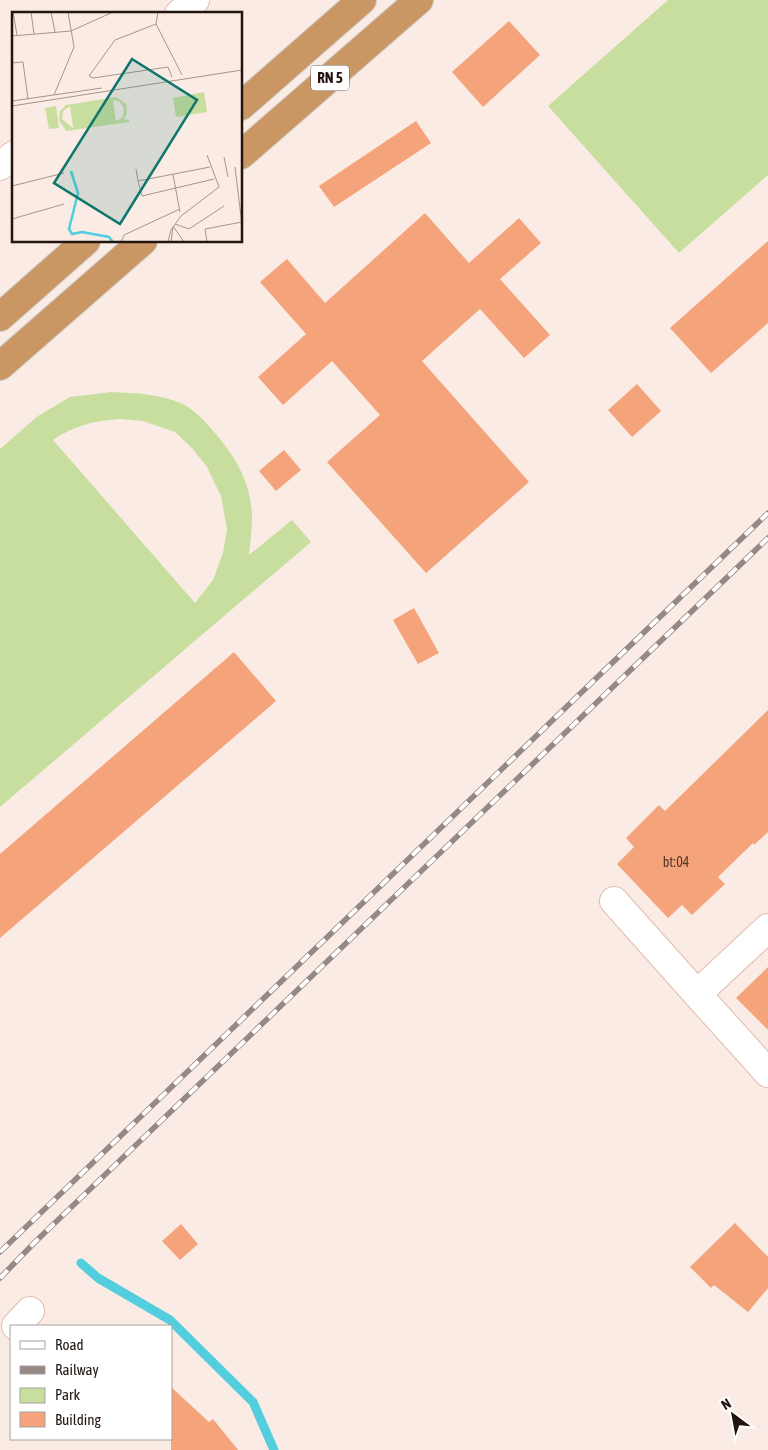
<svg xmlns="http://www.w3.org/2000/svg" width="768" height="1450" font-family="'Asap Condensed',sans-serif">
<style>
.green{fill:#c7de9f;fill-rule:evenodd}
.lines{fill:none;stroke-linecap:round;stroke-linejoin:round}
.stream{stroke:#52cedf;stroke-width:9}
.building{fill:#f4a37a}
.minor-casing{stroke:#e1bdab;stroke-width:30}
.trunk-casing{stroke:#ceccca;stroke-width:30}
.minor{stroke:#fff;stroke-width:28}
.trunk{stroke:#ca9764;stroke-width:28}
.rail-casing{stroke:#968882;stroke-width:5.5}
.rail{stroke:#fff;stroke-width:4;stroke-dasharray:11;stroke-linecap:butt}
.labels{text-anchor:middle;stroke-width:5;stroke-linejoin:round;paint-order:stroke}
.number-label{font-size:14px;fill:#56382a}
.shield{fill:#fff;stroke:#645b57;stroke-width:1}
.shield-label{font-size:15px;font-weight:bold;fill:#22150f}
.inset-river{fill:none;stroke:#52cedf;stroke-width:2.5}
.inset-road{fill:none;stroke:#a4958f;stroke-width:1}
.view{fill:#0f766e;fill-opacity:0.15;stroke:#0f766e;stroke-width:2.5}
.inset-edge{fill:none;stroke:#22150f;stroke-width:2.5}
</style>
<rect width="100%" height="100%" fill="#faebe4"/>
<!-- green -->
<g class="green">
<path d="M668,0h100v175l-89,78 -131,-147z"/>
<path d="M112,392c24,1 48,2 71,12 11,6 23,18 31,28 22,25 37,51 38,85 0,13 -2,26 -3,38l43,-35 19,22 -311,265v-358l38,-33 32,-19zM120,419l23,2 32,11 17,16 15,19 14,29 6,33 -4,24 -10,27 -18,23 -142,-163c22,-15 41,-19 67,-21z"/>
</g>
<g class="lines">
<!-- stream -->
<path class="stream" d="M81,1263l17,15 72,42 83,82 21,48"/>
</g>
<!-- building -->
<g class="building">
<path d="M509,21l31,34 -57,52 -31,-35z"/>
<path d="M416,121l15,22 -97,64 -15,-21z"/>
<path d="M425,213l44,50 50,-45 22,25 -41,36 50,56 -26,23 -44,-49 -58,52 107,121 -103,91 -99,-111 53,-47 -48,-54 -49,44 -25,-28 48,-43 -46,-52 27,-23 38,44z"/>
<path d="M768,241v82l-57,50 -41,-45z"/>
<path d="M637,384l24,27 -29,26 -24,-27z"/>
<path d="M284,450l17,20 -25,21 -17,-20z"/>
<path d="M414,608l25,45 -21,11 -25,-44z"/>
<path d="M234,652l42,49 -276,237v-84z"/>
<path d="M768,710v122l-14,13 -1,-2 -35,34 7,7 -33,31 -10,-10 -14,13 -51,-54 17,-17 -8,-9 33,-33 6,6z"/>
<path d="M768,967v63l-32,-32z"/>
<path d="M735,1223l33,34v31l-20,24 -34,-27 -3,3 -21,-21z"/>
<path d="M181,1224l17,20 -18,16 -18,-19z"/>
<path d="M171,1387l38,35 4,-3 25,31h-67z"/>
</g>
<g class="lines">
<defs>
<g id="minor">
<path d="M179,14l16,-14"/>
<path d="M0,166l14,-11"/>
<path d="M614,901l83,93 71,-66"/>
<path d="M697,994l71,79"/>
<path d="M16,1326l14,-15"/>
</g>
<g id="trunk">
<path d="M241,106l121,-106"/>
<path d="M241,155l178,-155"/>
<path d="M0,317l86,-76"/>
<path d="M0,366l143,-125"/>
</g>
</defs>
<!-- minor casing -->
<use href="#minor" class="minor-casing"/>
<!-- trunk casing -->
<use href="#trunk" class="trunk-casing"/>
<!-- minor -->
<use href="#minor" class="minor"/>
<!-- trunk -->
<use href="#trunk" class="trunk"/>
<defs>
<g id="rail">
<path d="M0,1252l768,-739"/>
<path d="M0,1278l35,-36 733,-704"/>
</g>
</defs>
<!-- rail casing -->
<use href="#rail" class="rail-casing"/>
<!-- rail -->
<use href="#rail" class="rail"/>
</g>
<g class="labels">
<!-- number labels -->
<g class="number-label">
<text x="676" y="867">bt:04</text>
</g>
<!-- shield labels -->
<rect class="shield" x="311" y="65.5" width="38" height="25" rx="4"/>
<g class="shield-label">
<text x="330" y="83">RN 5</text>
</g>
</g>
<!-- overview -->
<g transform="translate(12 12)">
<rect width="230" height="230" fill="#faebe4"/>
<path d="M192,80l3,20 -31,5 -3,-19zM104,85l10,7 1,9 -3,7 5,-1v3l-63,9 -7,-11 1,-9 6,-6zM101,88l6,1 5,7 -1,9 -7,4zM58,94l3,21v1l-11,-9 1,-8zM44,94l3,22 -10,1 -4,-21z" fill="#c7de9f" fill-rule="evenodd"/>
<path class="inset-river" d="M59,159l7,22 -9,36 3,5 10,-2 27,5 4,5"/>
<path class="inset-road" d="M1,0l4,23M19,0l3,22M39,0l4,20M146,0l-2,12 -41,16 -26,36 4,2 75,-11 4,10M144,12l26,51M0,24l59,-5 42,-19M0,51l11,-1 5,37M42,83l20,-48 -6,-35M0,89l90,-13M0,94l230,-36M212,145l4,20M223,155l7,58M124,157l2,12 72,-14M161,163l7,37M126,169l4,15 72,-17M0,174l52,-13M0,207l52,-15M163,212l14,5 35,-23M161,214l11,16M109,230l3,-7 56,-26M156,230l3,-12 10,-14 38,-29 -12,-32M159,230l2,-15M195,230l-2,-13 37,-7"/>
<path class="view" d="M120,47l65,41 -77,124 -66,-41z"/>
<rect width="230" height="230" class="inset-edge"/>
</g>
<!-- legend -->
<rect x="10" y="1325" width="162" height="115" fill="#ffffff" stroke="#a7a19f"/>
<rect x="20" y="1341" width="25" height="8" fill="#ffffff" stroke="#a7a19f"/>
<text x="55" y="1350" font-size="15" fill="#22150f">Road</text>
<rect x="20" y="1366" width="25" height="8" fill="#968882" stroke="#a7a19f"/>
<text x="55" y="1375" font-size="15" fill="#22150f">Railway</text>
<rect x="20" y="1388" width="25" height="15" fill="#c7de9f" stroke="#a7a19f"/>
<text x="55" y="1400" font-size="15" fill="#22150f">Park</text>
<rect x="20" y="1412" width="25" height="15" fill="#f4a37a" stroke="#a7a19f"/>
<text x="55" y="1425" font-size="15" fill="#22150f">Building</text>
<!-- north arrow -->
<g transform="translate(733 1415) rotate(328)" stroke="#ffffff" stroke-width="4" paint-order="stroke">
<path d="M0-4L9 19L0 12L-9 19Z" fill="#22150f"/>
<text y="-8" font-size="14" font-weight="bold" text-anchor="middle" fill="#22150f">N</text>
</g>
</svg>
